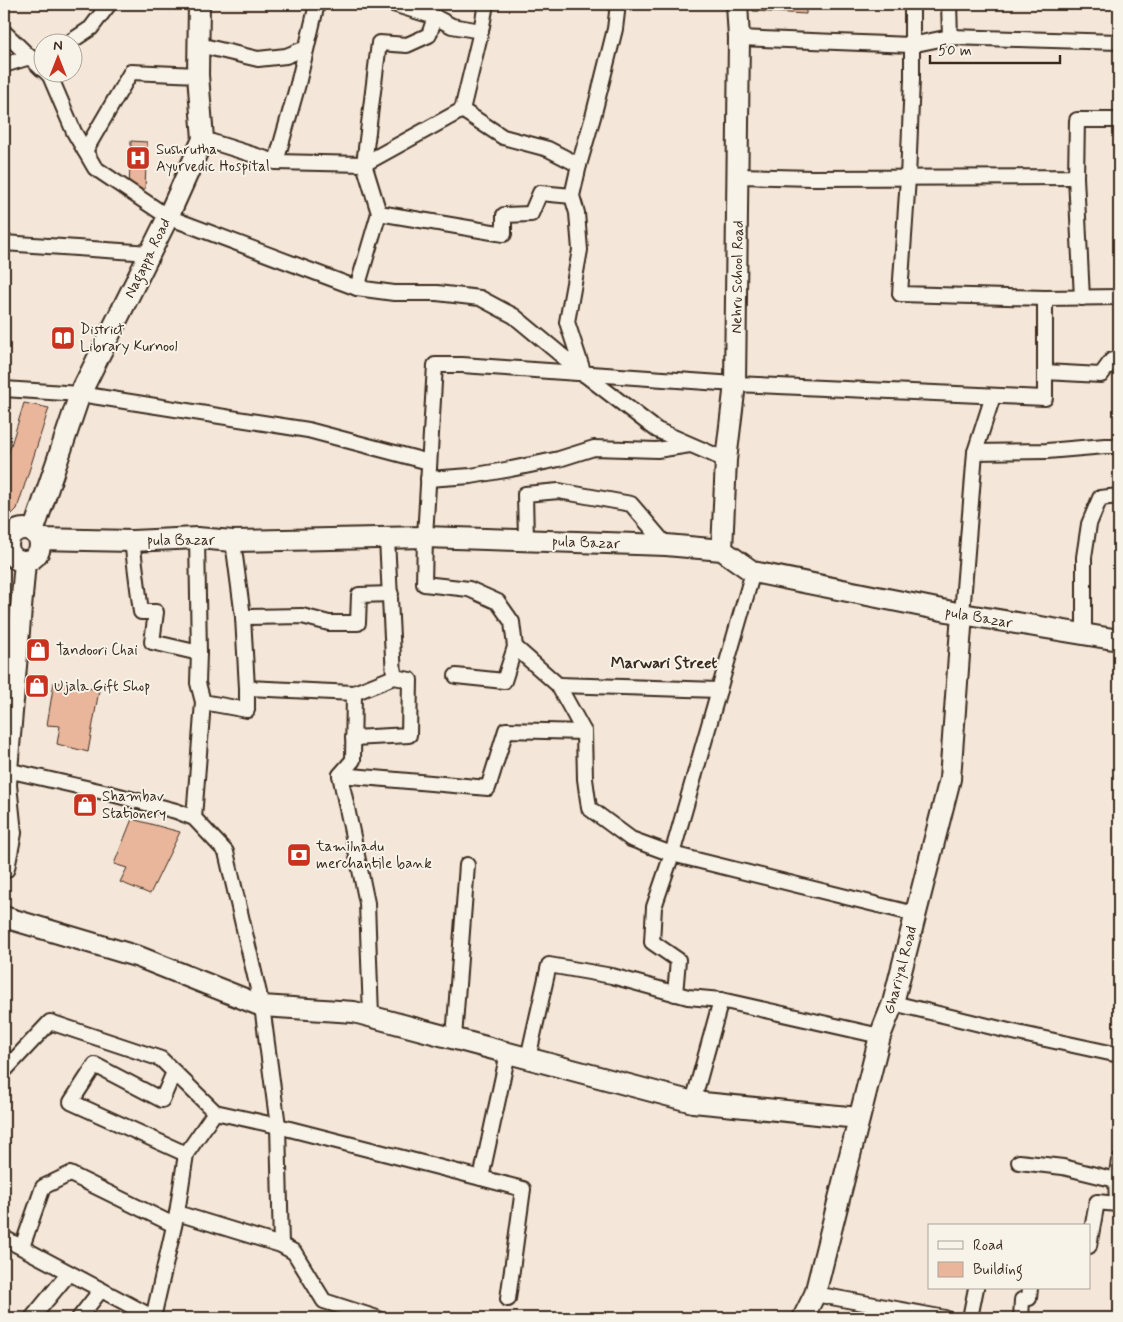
<svg xmlns="http://www.w3.org/2000/svg" width="1123" height="1322" font-family="Mynerve,sans-serif">
<style>
.building{fill:#e9b69b;stroke:#3b2a1e}
.lines{fill:none;stroke-linecap:round;stroke-linejoin:round}
.street-casing{stroke:#3b2a1e;stroke-width:18}
.secondary-casing{stroke:#3b2a1e;stroke-width:24}
.street{stroke:#f7f3e8;stroke-width:14}
.secondary{stroke:#f7f3e8;stroke-width:20}
.labels{text-anchor:middle;stroke-width:4;stroke-linejoin:round;paint-order:stroke}
.poi-label{font-size:15px;fill:#3b2a1e;stroke:#f7f3e8;text-anchor:start}
.street-label{font-size:15px;fill:#3b2a1e;stroke:#f7f3e8}
.neighbourhood-label{font-size:16px;font-weight:bold;fill:#3b2a1e;stroke:#f7f3e8}
</style>
<rect width="100%" height="100%" fill="#f4e7d9"/>
<filter id="ink" filterUnits="userSpaceOnUse"><feTurbulence type="fractalNoise" baseFrequency=".02" numOctaves="2"/><feDisplacementMap in="SourceGraphic" scale="10" xChannelSelector="R" yChannelSelector="G"/><feConvolveMatrix kernelMatrix="1 2 1 2 8 2 1 2 1" color-interpolation-filters="sRGB"/></filter>
<g filter="url(#ink)">
<!-- building -->
<g class="building">
<path d="M753,4h53v10l-53,-3z"/>
<path d="M131,141l16,1 -2,47 -16,-1z"/>
<path d="M24,403l25,5 -32,101 -7,7 -6,1v-49z"/>
<path d="M54,682l45,8 -11,62 -31,-8 3,-18 -13,-1z"/>
<path d="M132,819l48,13 -30,62 -30,-12 7,-14 -13,-4z"/>
</g>
<g class="lines">
<defs>
<g id="street">
<path d="M393,4l42,13 17,9 29,5"/>
<path d="M912,4v75l-4,99 -8,116 145,4 74,-1"/>
<path d="M949,4l1,33"/>
<path d="M4,32l38,37"/>
<path d="M739,38l172,7 39,-8 169,5"/>
<path d="M70,42l21,-14 18,-24"/>
<path d="M199,45l59,14 28,-3 20,-8"/>
<path d="M4,65l26,-8"/>
<path d="M46,72l4,4 24,56 21,36 73,49 189,71 22,-75 -15,-49 15,-121 28,2 22,-10 6,-18"/>
<path d="M462,110l41,27 45,12 31,16"/>
<path d="M203,139l73,23 88,2 98,-54 19,-79 5,-27"/>
<path d="M85,151l46,-79 67,3"/>
<path d="M276,162l22,-78 19,-80"/>
<path d="M738,176l74,2 264,-1 1,-57h42"/>
<path d="M1076,177l6,121"/>
<path d="M379,213l125,21v-19l27,-1 9,-21 32,3"/>
<path d="M4,243l146,10"/>
<path d="M357,288l37,5h43l43,5 34,18 70,58 73,56 69,30"/>
<path d="M1045,372l56,3 11,-15h7"/>
<path d="M584,374l-17,-52 13,-72 -3,-37 -5,-17 7,-31 14,-48 22,-88 3,-25"/>
<path d="M4,389l76,5 228,36 121,32"/>
<path d="M975,452l72,-1 58,-5h14"/>
<path d="M428,479l43,-3 40,-7 48,-10 35,-11 63,2 33,-5"/>
<path d="M197,538l2,115"/>
<path d="M526,540l-1,-46 34,-3 72,13 35,41"/>
<path d="M132,541l9,71h15l-4,30 47,11 -1,30 5,19 44,8v-22"/>
<path d="M233,541l10,76 4,71 107,5"/>
<path d="M962,614l13,-162 18,-56"/>
<path d="M243,617l59,-1 27,7h29l1,-28 32,-1"/>
<path d="M1084,634v-77l5,-33 11,-26 19,-2"/>
<path d="M456,676l48,5 11,-34"/>
<path d="M558,685l161,5 34,-118"/>
<path d="M719,690l-47,164 243,60"/>
<path d="M353,738l56,-3 1,-55 -16,-3"/>
<path d="M7,770l101,23 68,18 18,7 32,34 36,154 16,120 3,119"/>
<path d="M340,775l13,-15 1,-67 40,-16 -7,-138"/>
<path d="M194,818l9,-116"/>
<path d="M675,994l3,-34 -26,-18 2,-35 18,-53 -41,-15 -42,-31 -4,-29 -1,-47 -26,-47 -43,-38 -3,-25 -14,-20 -29,-13 -45,-5 1,-47 10,-172h27l273,19 310,14v-100"/>
<path d="M893,1003l120,29 106,23"/>
<path d="M371,1016l-4,-113 -27,-128 148,13 18,-58 78,2"/>
<path d="M454,1038l13,-173"/>
<path d="M528,1058l21,-93 63,11 76,21 33,3 159,36"/>
<path d="M4,1071l46,-49 111,37 54,53 -29,42 -9,59 -24,105"/>
<path d="M174,1072l-12,28 -67,-35 -24,37 115,52"/>
<path d="M693,1102l28,-102"/>
<path d="M215,1112l63,14 203,52 27,-125"/>
<path d="M1019,1162l44,5 53,13 1,24 -20,-2 -8,44"/>
<path d="M481,1178l42,11 -15,110"/>
<path d="M1116,1180l3,-19"/>
<path d="M177,1213l104,32 13,7 30,49 53,17"/>
<path d="M4,1238l150,80"/>
<path d="M22,1247l21,-60 27,-13 104,51"/>
<path d="M815,1294l130,24"/>
<path d="M32,1318l37,-45"/>
<path d="M79,1318l22,-28"/>
<path d="M970,1318l6,-30"/>
<path d="M1021,1318l1,-18 7,-2 1,-10"/>
</g>
<g id="secondary">
<circle cx="24" cy="545" r="16"/>
<path d="M33,532l47,-138 88,-177 35,-78 -5,-64 1,-71"/>
<path d="M39,539l93,2 65,-3 36,3 192,-4 241,8 56,5 31,22 209,42 157,26"/>
<path d="M722,550l4,-90 9,-76 4,-346 -2,-34"/>
<path d="M4,868l7,-35 -5,-48 1,-15 18,-208"/>
<path d="M4,917l135,40 123,49 92,6 339,90 166,16"/>
<path d="M803,1318l12,-24 65,-258 13,-33 57,-224 12,-165"/>
</g>
</defs>
<!-- street casing -->
<use href="#street" class="street-casing"/>
<!-- secondary casing -->
<use href="#secondary" class="secondary-casing"/>
<!-- street -->
<use href="#street" class="street"/>
<!-- secondary -->
<use href="#secondary" class="secondary"/>
</g>
</g>
<!-- icons -->
<defs>
<symbol id="hospital-square" viewBox="-11 -11 22 22"><rect x="-9" y="-9" width="18" height="18" rx="4" fill="#c8321e" stroke="#f7f3e8"/><path d="M-5-5h3v3.5h4V-5h3V5h-3V1.5h-4V5h-3Z" fill="#fff"/></symbol>
<symbol id="library-square" viewBox="-11 -11 22 22"><rect x="-9" y="-9" width="18" height="18" rx="4" fill="#c8321e" stroke="#f7f3e8"/><path d="M-6-4Q-3-5.5-.7-3.5V5Q-3 3-6 4ZM6-4Q3-5.5 .7-3.5V5Q3 3 6 4Z" fill="#fff"/></symbol>
<symbol id="shop-square" viewBox="-11 -11 22 22"><rect x="-9" y="-9" width="18" height="18" rx="4" fill="#c8321e" stroke="#f7f3e8"/><path d="M-5-2.5h2.3a2.7 3.5 0 0 1 5.4 0H5L5.5 6h-11ZM-1.5-2.5h3a1.5 2.3 0 0 0-3 0Z" fill="#fff"/></symbol>
<symbol id="bank-square" viewBox="-11 -11 22 22"><rect x="-9" y="-9" width="18" height="18" rx="4" fill="#c8321e" stroke="#f7f3e8"/><path d="M-6-4H6V4H-6ZM0-2.3a2.3 2.3 0 1 0 0 4.6a2.3 2.3 0 1 0 0-4.6Z" fill="#fff"/></symbol>
</defs>
<g fill-rule="evenodd">
<use href="#hospital-square" x="124" y="144" width="28" height="28"/>
<use href="#library-square" x="49" y="324" width="28" height="28"/>
<use href="#shop-square" x="24" y="636" width="28" height="28"/>
<use href="#shop-square" x="23" y="672" width="28" height="28"/>
<use href="#shop-square" x="71" y="791" width="28" height="28"/>
<use href="#bank-square" x="285" y="841" width="28" height="28"/>
</g>
<g class="labels">
<!-- poi labels -->
<g class="poi-label">
<text x="156" y="154">Sushrutha<tspan x="156" dy="17">Ayurvedic Hospital</tspan></text>
<text x="80" y="334">District<tspan x="80" dy="17">Library Kurnool</tspan></text>
<text x="56" y="655">Tandoori Chai</text>
<text x="54" y="691">Ujala Gift Shop</text>
<text x="102" y="801">Shambav<tspan x="102" dy="17">Stationery</tspan></text>
<text x="316" y="851">tamilnadu<tspan x="316" dy="17">merchantile bank</tspan></text>
</g>
<!-- street labels -->
<g class="street-label">
<text transform="translate(147 258) rotate(-64)" y="5">Nagappa Road</text>
<text transform="translate(737 277) rotate(-89)" y="5">Nehru School Road</text>
<text x="181" y="545">pula Bazar</text>
<text transform="translate(586 542) rotate(2)" y="5">pula Bazar</text>
<text transform="translate(979 617) rotate(10)" y="5">pula Bazar</text>
<text transform="translate(900 970) rotate(-75)" y="5">Ghariyal Road</text>
</g>
<!-- neighbourhood labels -->
<g class="neighbourhood-label">
<text x="664" y="668">Marwari Street</text>
</g>
</g>
<!-- margin -->
<rect width="1123" height="1322" fill="none" stroke="#f7f3e8" stroke-width="20"/>
<rect x="10" y="10" width="1103" height="1302" fill="none" stroke="#3b2a1e" stroke-width="2" filter="url(#ink)"/>
<!-- legend -->
<rect x="928" y="1224" width="162" height="65" fill="#f7f3e8" stroke="#aca397"/>
<rect x="938" y="1241" width="25" height="8" fill="#f7f3e8" stroke="#aca397"/>
<text x="973" y="1250" font-size="15" fill="#3b2a1e">Road</text>
<rect x="938" y="1262" width="25" height="15" fill="#e9b69b" stroke="#aca397"/>
<text x="973" y="1274" font-size="15" fill="#3b2a1e">Building</text>
<!-- north arrow -->
<g transform="translate(58 58)"><circle r="24" fill="#f7f3e8" stroke="#aca397"/>
<path d="M0-4L9 19L0 12L-9 19Z" fill="#c8321e"/>
<text y="-8" font-size="14" font-weight="bold" text-anchor="middle" fill="#3b2a1e">N</text>
</g>
<!-- scale -->
<path d="M930 55v8h130v-8" fill="none" stroke="#3b2a1e" stroke-width="2.5"/>
<text x="938" y="55" font-size="15" fill="#3b2a1e" stroke="#f7f3e8" stroke-width="4" paint-order="stroke">50 m</text>
</svg>
